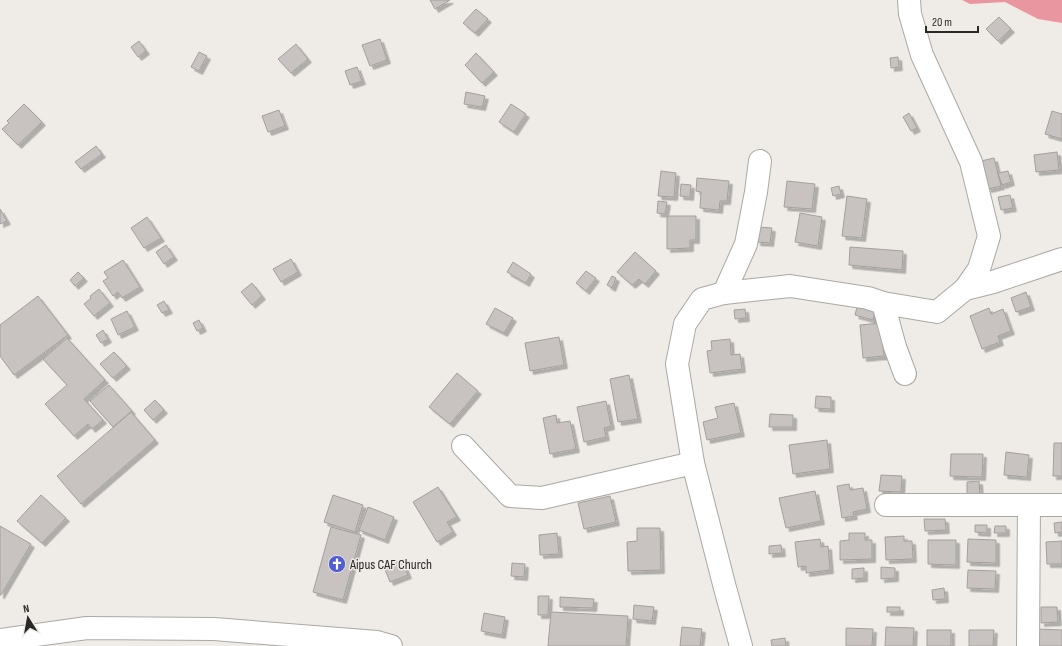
<svg xmlns="http://www.w3.org/2000/svg" width="1062" height="646" font-family="'Sofia Sans Condensed',sans-serif">
<style>
.forest{fill:#e996a0}
.building{fill:#c8c2c0;stroke:#a49f9d;filter:url(#shadow)}
.lines{fill:none;stroke-linecap:round;stroke-linejoin:round}
.minor-casing{stroke:#aba8a3;stroke-width:24}
.minor{stroke:#fff;stroke-width:22}
.labels{text-anchor:middle;stroke-width:3;stroke-linejoin:round;paint-order:stroke}
.poi-label{font-size:14px;fill:#292826;stroke:#efece8;text-anchor:start}
</style>
<defs>
<filter id="shadow"><feDropShadow dx="3.5" dy="3.5" stdDeviation="0" flood-color="#0004"/></filter>
</defs>
<rect width="100%" height="100%" fill="#efece8"/>
<!-- forest -->
<path class="forest" d="M962,0h100v23l-24,-4 -33,-17 -35,2z"/>
<!-- building -->
<g class="building">
<path d="M430,0h20l-15,9z"/>
<path d="M476,9l12,10 -13,14 -12,-10z"/>
<path d="M999,17l12,12 -13,12 -12,-12z"/>
<path d="M380,39l7,21 -17,6 -8,-21z"/>
<path d="M139,41l7,10 -8,6 -7,-10z"/>
<path d="M296,44l12,15 -17,14 -13,-14z"/>
<path d="M199,52l8,4 -8,15 -8,-4z"/>
<path d="M476,53l18,19 -12,11 -17,-18z"/>
<path d="M898,57l1,10 -8,1 -1,-10z"/>
<path d="M357,67l5,14 -12,4 -5,-14z"/>
<path d="M466,92l19,4 -3,11 -18,-3z"/>
<path d="M24,104l18,18 -24,23 -16,-16 7,-6 -2,-2z"/>
<path d="M511,104l15,10 -12,18 -15,-10z"/>
<path d="M279,110l6,16 -17,6 -6,-16z"/>
<path d="M1052,111l10,3v25l-17,-5z"/>
<path d="M909,113l8,15 -6,3 -8,-14z"/>
<path d="M96,146l6,8 -21,15 -6,-7z"/>
<path d="M1057,152l2,18 -23,2 -2,-17z"/>
<path d="M994,158l7,28 -13,3 -7,-28z"/>
<path d="M661,171l15,2 -2,24 -16,-1z"/>
<path d="M1008,171l3,11 -9,3 -4,-12z"/>
<path d="M697,178l32,3 -2,20h-7l-1,9 -19,-2 1,-16 -5,-1z"/>
<path d="M787,181l28,3 -3,25 -28,-2z"/>
<path d="M681,184l10,1 -1,12 -10,-1z"/>
<path d="M839,186l2,8 -8,2 -2,-8z"/>
<path d="M1010,195l3,13 -12,2 -3,-13z"/>
<path d="M847,196l20,3 -5,39 -20,-2z"/>
<path d="M658,201l9,1 -2,12 -8,-1z"/>
<path d="M0,209l7,12 -7,3z"/>
<path d="M800,213l22,4 -4,29 -23,-4z"/>
<path d="M667,216h29v24h-6v8l-23,1z"/>
<path d="M147,217l14,21 -17,10 -13,-20z"/>
<path d="M758,227l14,1 -2,15 -13,-1z"/>
<path d="M166,245l8,12 -10,7 -8,-12z"/>
<path d="M850,247l53,4 -1,19 -53,-5z"/>
<path d="M635,252l21,19 -11,13 -6,-5 -7,6 -15,-13z"/>
<path d="M291,259l7,13 -17,10 -8,-13z"/>
<path d="M123,260l17,27 -18,11 -4,-6 -5,4 -10,-15 5,-3 -4,-6z"/>
<path d="M513,262l18,12 -5,9 -19,-11z"/>
<path d="M586,271l10,7 -10,13 -10,-8z"/>
<path d="M78,272l6,6 -9,8 -5,-6z"/>
<path d="M612,276l4,2 -4,10 -5,-3z"/>
<path d="M252,283l10,13 -10,9 -11,-13z"/>
<path d="M99,289l11,14 -16,13 -10,-12 7,-6 -1,-2z"/>
<path d="M1026,292l5,15 -15,5 -5,-14z"/>
<path d="M38,296l30,39 -54,40 -14,-19v-31z"/>
<path d="M164,301l5,9 -7,3 -5,-8z"/>
<path d="M858,303l18,4 -3,13 -18,-5z"/>
<path d="M495,308l18,10 -9,15 -18,-9z"/>
<path d="M989,308l2,6 12,-5 8,22 -13,5 2,6 -18,7 -12,-33z"/>
<path d="M745,309l1,9 -11,1 -1,-9z"/>
<path d="M127,311l8,16 -17,8 -7,-16z"/>
<path d="M199,320l4,8 -6,3 -4,-8z"/>
<path d="M881,323l3,33 -21,2 -3,-33z"/>
<path d="M103,330l5,9 -7,4 -5,-8z"/>
<path d="M559,337l5,28 -34,6 -5,-28z"/>
<path d="M67,338l38,42 -21,19 19,21 -11,9 -4,-5 -14,12 -29,-32 22,-19 -24,-26z"/>
<path d="M730,339l1,16 9,-1 2,15 -32,4 -3,-22 5,-1 -1,-9z"/>
<path d="M114,352l13,14 -14,12 -13,-14z"/>
<path d="M457,373l21,18 -28,33 -21,-17z"/>
<path d="M629,375l9,44 -20,3 -8,-43z"/>
<path d="M109,385l23,26 -19,16 -23,-26z"/>
<path d="M816,396l15,1v12l-16,-1z"/>
<path d="M155,400l9,10 -11,10 -9,-10z"/>
<path d="M606,401l5,25 -7,2 2,9 -22,5 -7,-35z"/>
<path d="M734,403l7,30 -34,7 -4,-18 15,-4 -3,-11z"/>
<path d="M131,412l24,28 -74,64 -24,-28z"/>
<path d="M770,414l23,1v12h-24z"/>
<path d="M556,415l1,8 13,-2 6,28 -26,5 -7,-36z"/>
<path d="M827,440l3,29 -37,5 -4,-29z"/>
<path d="M1054,443h8v33h-9z"/>
<path d="M1006,452l23,3 -2,22 -23,-2z"/>
<path d="M951,454h32l-1,23 -32,-1z"/>
<path d="M881,475l21,1 -1,16 -22,-1z"/>
<path d="M979,481l1,16 -13,1v-16z"/>
<path d="M849,484l1,6 13,-2 4,21 -14,3 1,4 -12,2 -5,-32z"/>
<path d="M438,487l19,30 -10,5 6,10 -16,10 -24,-40z"/>
<path d="M815,491l6,30 -35,7 -7,-30z"/>
<path d="M41,495l25,23 -24,25 -25,-22z"/>
<path d="M333,495l30,10 -8,27 -31,-10z"/>
<path d="M610,496l6,26 -32,7 -6,-26z"/>
<path d="M368,507l26,10 -9,23 -26,-10z"/>
<path d="M924,519h21l1,11 -21,1z"/>
<path d="M1062,522v10l-7,1 -1,-10z"/>
<path d="M975,525h12v8l-12,-1z"/>
<path d="M0,526l31,18 -30,51h-1z"/>
<path d="M995,526h11v7h-12z"/>
<path d="M331,527l30,8 -18,65 -30,-8z"/>
<path d="M637,528h23l1,42 -33,1 -1,-29 10,-1z"/>
<path d="M557,533l2,21 -19,1 -1,-20z"/>
<path d="M849,533h16v7h7v19l-32,1v-19l9,-1z"/>
<path d="M904,536v5h8l1,18 -27,1 -1,-23z"/>
<path d="M820,539l1,8 7,-1 2,24 -24,3v-7l-8,1 -3,-25z"/>
<path d="M968,539l28,1v23l-29,-1z"/>
<path d="M928,540h28v25l-28,-1z"/>
<path d="M1062,541v23h-15l-1,-22z"/>
<path d="M781,545l1,8 -13,1v-8z"/>
<path d="M402,560l6,15 -18,7 -6,-15z"/>
<path d="M512,563l13,1 -1,13 -13,-1z"/>
<path d="M881,567l14,1v10l-14,1z"/>
<path d="M864,568v10l-12,1v-10z"/>
<path d="M968,570l28,1 -1,18 -28,-1z"/>
<path d="M944,588l1,11 -12,1 -1,-10z"/>
<path d="M538,596h11l-1,19h-10z"/>
<path d="M560,597l34,2 -1,9 -33,-1z"/>
<path d="M634,605l20,2 -2,14 -19,-2z"/>
<rect x="887" y="607" width="13" height="5"/>
<path d="M1041,607h16l1,15 -17,1z"/>
<path d="M551,612l77,4 -2,30h-78z"/>
<path d="M484,613l21,4 -3,18 -21,-4z"/>
<path d="M682,627l20,2 -2,17h-20z"/>
<path d="M886,627l28,1 -1,18h-28z"/>
<path d="M846,628l27,1 -1,17h-26z"/>
<path d="M1037,629l25,1v16h-26z"/>
<rect x="927" y="630" width="24" height="16"/>
<path d="M969,630h25l-1,16h-24z"/>
<path d="M785,638l1,8h-14l-1,-6z"/>
</g>
<g class="lines">
<defs>
<g id="minor">
<path d="M965,289l28,-7 69,-23"/>
<path d="M724,293l22,-49 10,-52 4,-31"/>
<path d="M883,303l12,44 10,27"/>
<path d="M463,446l47,50 32,2 151,-35"/>
<path d="M886,505h176"/>
<path d="M0,640l87,-12 127,1 163,13 14,4"/>
<path d="M741,646l-16,-58 -32,-125 -16,-99 8,-40 17,-25 22,-6 66,-7 78,12 15,5 54,9 28,-23 14,-20 10,-33 -18,-74 -49,-107 -12,-41 -1,-14"/>
<path d="M1028,646l1,-141"/>
</g>
</defs>
<!-- minor casing -->
<use href="#minor" class="minor-casing"/>
<!-- minor -->
<use href="#minor" class="minor"/>
</g>
<!-- icons -->
<defs>
<symbol id="church-disc" viewBox="-11 -11 22 22"><circle r="9.5" fill="#505cd2" stroke="#efece8"/><path d="M-1.2-6h2.4v3.5h3.3v2.4h-3.3V6h-2.4V-.1h-3.3v-2.4h3.3Z" fill="#fff"/></symbol>
</defs>
<g fill-rule="evenodd">
<use href="#church-disc" x="327" y="554" width="20" height="20"/>
</g>
<g class="labels">
<!-- poi labels -->
<g class="poi-label">
<text x="350" y="569">Aipus CAF Church</text>
</g>
</g>
<!-- north arrow -->
<g transform="translate(28 618) rotate(349)" stroke="#efece8" stroke-width="3" paint-order="stroke">
<path d="M0-3L7 15L0 10L-7 15Z" fill="#292826"/>
<text y="-6" font-size="11" font-weight="bold" text-anchor="middle" fill="#292826">N</text>
</g>
<!-- scale -->
<path d="M926 26v6h52v-6" fill="none" stroke="#292826" stroke-width="2"/>
<text x="932" y="26" font-size="12" fill="#292826" stroke="#efece8" stroke-width="3" paint-order="stroke">20 m</text>
</svg>
